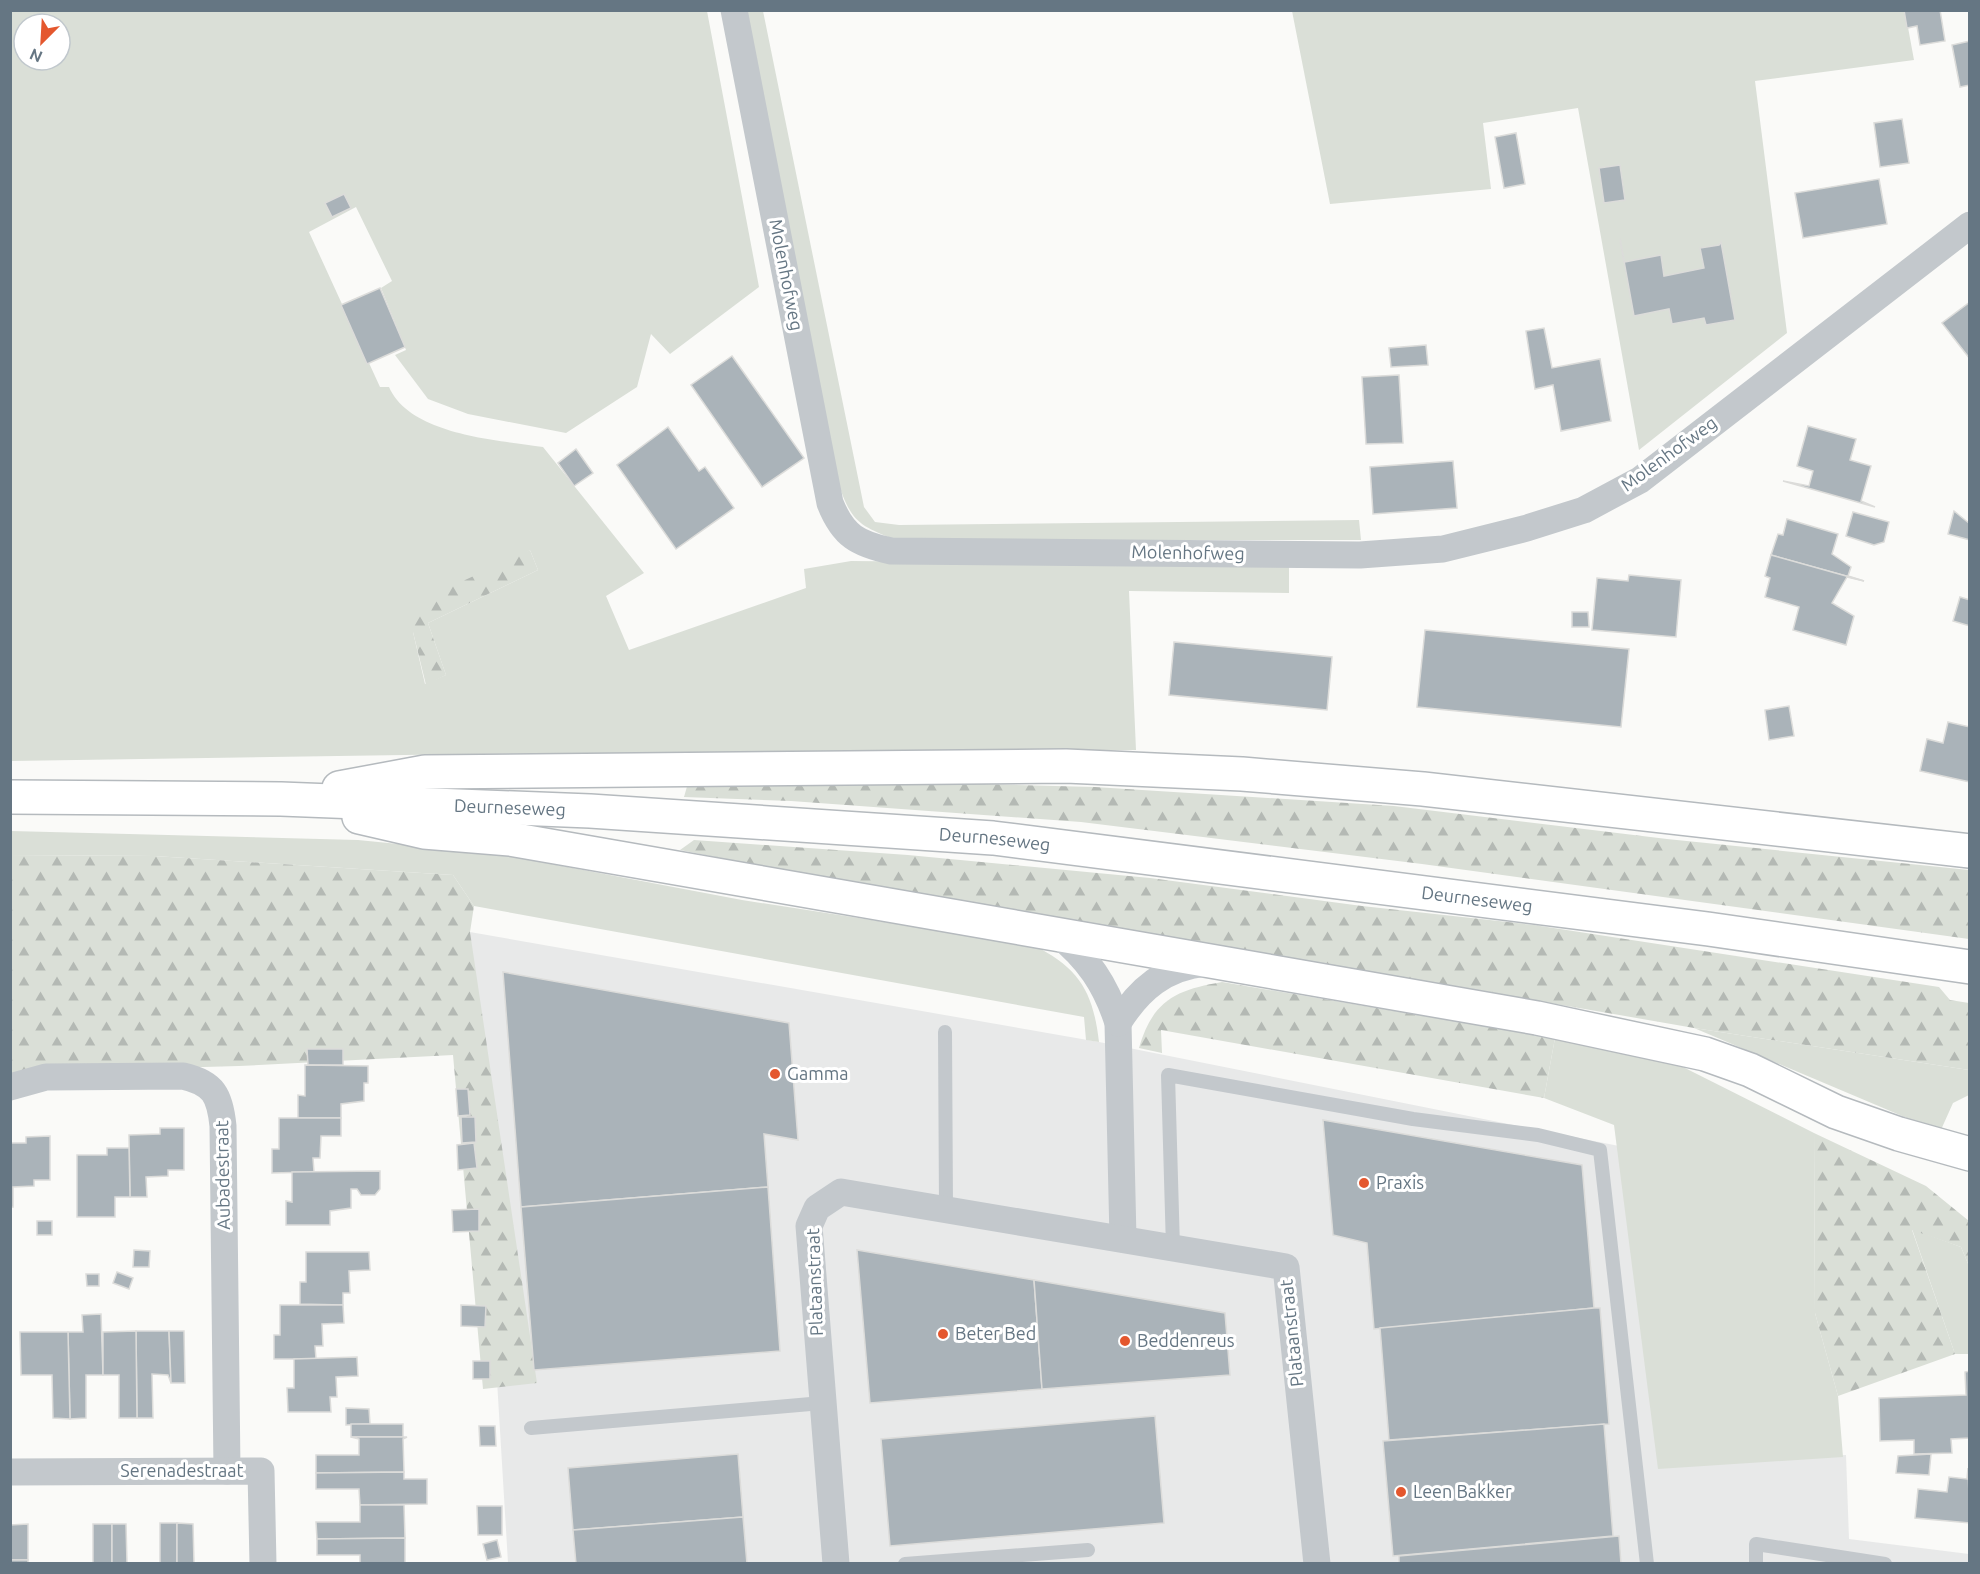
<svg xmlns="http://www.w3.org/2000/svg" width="1980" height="1574" font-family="Ubuntu,sans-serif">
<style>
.built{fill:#e8e9e9}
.green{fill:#dadfd7;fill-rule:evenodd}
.forest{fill:url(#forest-firs)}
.building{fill:#aab3b9;stroke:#dcdcda;stroke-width:1.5}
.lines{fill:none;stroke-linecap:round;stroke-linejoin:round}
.primary-casing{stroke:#b5babe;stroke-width:36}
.lane{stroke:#c3c8cc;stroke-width:14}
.street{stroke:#c3c8cc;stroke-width:27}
.primary{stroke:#fff;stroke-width:33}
.poi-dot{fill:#e4572e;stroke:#fff;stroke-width:2}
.labels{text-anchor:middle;stroke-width:6;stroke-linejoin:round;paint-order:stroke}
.street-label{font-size:18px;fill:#657683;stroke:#fff}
.poi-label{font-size:18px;fill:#657683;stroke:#fff;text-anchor:start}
</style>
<defs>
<pattern id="forest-firs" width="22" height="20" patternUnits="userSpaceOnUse" patternTransform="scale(1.5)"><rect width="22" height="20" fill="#dadfd7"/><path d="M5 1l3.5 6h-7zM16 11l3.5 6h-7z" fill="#b4b9b4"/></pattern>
</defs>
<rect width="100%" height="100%" fill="#fafaf8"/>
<!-- built -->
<path class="built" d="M470,932l629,110 535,107 29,315 183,-9 3,84 120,15v9h-1461z"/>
<!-- green -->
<g class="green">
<path d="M10,11h697l52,276 -89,67 -19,-20 -14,53 -71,46 -98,-19 -40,-15 -33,-44 11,-5 -25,-62 11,-7 -36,-74 -47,25 71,155h9c21,48 108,53 154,60l101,126 -38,23 23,54 177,-62 -2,-19 47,-8 438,4v28l-160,-2 7,159 -664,4 -461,7zM24,24h36v36h-36zM530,550l8,20 -110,53 18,52 -21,9 -12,-52z"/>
<path d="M744,11h19l101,496 11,15 24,3 460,-5 2,20h-465c-38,-15 -44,-18 -58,-57z"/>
<path d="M1292,11h613l9,49 -159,21 32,252 -148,117 -61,-342 -95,15 8,66 -161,15z"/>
<path d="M11,831l347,9 141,14 243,46 291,45c46,23 60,46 66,97l-13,-2 -2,-23 -610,-111 -21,-31 -299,-19 -143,-1z"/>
<path d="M1694,1028l275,42v25l-16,8 -13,29z"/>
<path d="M1555,1038l124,27 135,68 1,180 23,83 5,61 -185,12 -44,-344 -70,-27z"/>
<path d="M1912,1229l49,18 8,19v88h-14z"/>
</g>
<!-- forest -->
<g class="forest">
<path d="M530,550l8,20 -110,53 18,52 -20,10 -13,-53v-28z"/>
<path d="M870,781l225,6 299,19 273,33 302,31v69l-547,-75 -341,-42 -290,-21 -107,-4 4,-14z"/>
<path d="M694,840l214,15 242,23 212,28 172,19 405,62 11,13 19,3v67l-275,-42 -442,-77 -302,-47 -270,-54z"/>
<path d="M11,855l143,1 299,19 21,31 -4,26 67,451 -54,6 -30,-334 -214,11 -212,6 -16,7z"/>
<path d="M1222,982l333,56 -11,60 -383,-68 1,23 -23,-5c14,-48 37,-58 83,-66z"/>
<path d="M1814,1133l112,53 43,35v45l-8,-19 -49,-17 43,124 -117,42 -23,-83z"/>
</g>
<!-- building -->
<g class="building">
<path d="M1904,10h36l5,31 -25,4 -3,-19 -10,2z"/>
<path d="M1970,41v44l-10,2 -8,-42z"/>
<path d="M1902,119l7,44 -29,4 -6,-44z"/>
<path d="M1516,133l9,51 -21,4 -9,-51z"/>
<path d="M1620,165l5,35 -21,3 -5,-35z"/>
<path d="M1879,179l8,45 -84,14 -8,-45z"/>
<path d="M344,194l7,14 -19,9 -7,-14z"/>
<path d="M1620,239l4,23 37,-7 3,21 40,-8 -4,-20 19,-3 2,-3 14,78 -29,5 -2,-7 -32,6 -3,-15 -35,7z"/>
<path d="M380,288l25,59 -38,17 -26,-59z"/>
<path d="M1970,302v57l-28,-36z"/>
<path d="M1544,328l8,40 48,-9 11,62 -50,10 -8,-46 -18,4 -9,-58z"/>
<path d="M1426,345l2,20 -37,2 -2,-19z"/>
<path d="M732,356l72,102 -42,29 -71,-102z"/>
<path d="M1399,375l4,68 -37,1 -4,-67z"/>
<path d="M1808,426l48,13 -6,21 21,6 -10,35 14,6 -92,-26 26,5 4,-15 -16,-5z"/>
<path d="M668,427l31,44 6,-4 29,41 -58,41 -59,-84z"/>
<path d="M576,449l17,24 -19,13 -16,-23z"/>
<path d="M1453,461l4,47 -84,6 -3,-47z"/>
<path d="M1954,511l16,13v16l-22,-6z"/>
<path d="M1853,512l36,10 -5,20 -10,3 -28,-9z"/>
<path d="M1787,519l51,15 -6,20 19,13 -3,9 16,5 -93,-26 7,-21 5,1z"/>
<path d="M1771,555l93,26 -17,-4 -15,26 22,13 -8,29 -53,-15 6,-23 -34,-10 5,-19 -5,-2z"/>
<path d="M1629,575l52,5 -5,57 -84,-7 5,-52 31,3z"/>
<path d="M1960,597l10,3v26l-17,-5z"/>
<path d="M1572,612h16l1,15h-17z"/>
<path d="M1425,630l204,19 -8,78 -204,-20z"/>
<path d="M1174,642l158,15 -5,53 -158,-15z"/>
<path d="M1789,706l5,30 -25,4 -4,-30z"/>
<path d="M1948,722l22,5v55l-50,-11 7,-32 16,4z"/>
<path d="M503,972l286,51 9,117 -34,-6 4,53 -247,20z"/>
<path d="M307,1049h36v16h-35z"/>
<path d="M305,1065l63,1v17h-4v18l-23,3v14h-43v-23l7,1z"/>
<path d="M456,1089h12l2,26 -12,1z"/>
<path d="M461,1117h14l1,25 -14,1z"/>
<path d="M279,1118h62v18h-20l-1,22h-7l1,14 -42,1v-24h7z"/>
<path d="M1323,1120l259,45 12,143 -220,21 -7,-86 -34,-8z"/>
<path d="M160,1128h24v42h-16v6l-22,1 1,20h-17l-1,-62 31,-1z"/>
<path d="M50,1136v44h-16v6l-21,1v20h-3v-64h16v-6z"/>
<path d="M474,1143l3,25 -19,2 -1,-25z"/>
<path d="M107,1148h22l1,49h-15v20h-38v-62h30z"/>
<path d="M380,1171v18l-5,6h-14l-4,-6h-6v19l-21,3v14h-44v-24l6,1v-30z"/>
<path d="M768,1187l12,164 -246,19 -13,-163z"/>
<path d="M479,1209v22l-26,1 -1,-22z"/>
<rect x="37" y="1221" width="15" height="14"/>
<path d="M134,1250l16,1 -1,16h-16z"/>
<path d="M857,1250l177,30 8,109 -172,14z"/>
<path d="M306,1252h63l1,18 -21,1 1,22h-7v12l-43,-1v-22h6z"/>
<path d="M117,1272l16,6 -4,11 -16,-6z"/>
<path d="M86,1274h13v12h-12z"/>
<path d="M1034,1280l191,33 5,62 -188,14z"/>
<path d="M280,1305h63l1,18 -22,1 1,22h-8l1,13h-42v-24h6z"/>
<path d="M461,1305l25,1 -1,21 -24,-1z"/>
<path d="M1594,1308h6l9,116 -220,16 -9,-112z"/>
<path d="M101,1314l2,61h-17v43l-16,1 -2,-87h15l-1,-17z"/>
<path d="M136,1331h33l2,52 -3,-8 -16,-1 1,44h-16z"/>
<path d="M136,1331l1,87h-18v-43h-16v-43z"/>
<path d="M169,1331h15l1,52h-14z"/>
<path d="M20,1332h48l2,87 -17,-1 -1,-43h-31z"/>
<path d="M357,1357l1,19 -22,1 1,20h-7l1,15h-43l-1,-24h7v-29z"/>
<rect x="473" y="1361" width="17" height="18"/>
<path d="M1970,1371v67l-19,1 1,14 -38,1v-14l-34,1 -1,-43 87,-3 -1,-23z"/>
<path d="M346,1408l23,1 1,15 -24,1z"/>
<path d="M1155,1416l9,107 -274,23 -9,-107z"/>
<rect x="351" y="1424" width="52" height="13"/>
<path d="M1604,1424l9,112 -220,20 -10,-115z"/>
<path d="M479,1426h16l1,20h-16z"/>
<path d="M351,1437h56l-4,2 1,33 -88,1v-18h43v-16z"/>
<path d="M738,1454l5,63 -170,13 -5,-62z"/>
<path d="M1931,1454l-2,21 -33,-2 2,-17z"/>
<path d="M1968,1468l2,55 -55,-5 3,-29 29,3 2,-15 18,2z"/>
<path d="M404,1472v7h23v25l-67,1 -1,-16h-43v-16z"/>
<path d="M360,1505h44l1,33 -88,1 -1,-17h44z"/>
<path d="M477,1506h25v29h-24z"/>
<path d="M743,1517l4,47h-171l-3,-34z"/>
<rect x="160" y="1523" width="17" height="41"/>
<path d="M177,1523l16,1 1,40h-17z"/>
<path d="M28,1524v36h-18v-35z"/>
<rect x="93" y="1524" width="19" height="40"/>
<path d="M112,1524h14l1,40h-15z"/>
<path d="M1619,1536l2,28h-222v-8z"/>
<path d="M405,1538v26h-45v-9h-43v-16z"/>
<path d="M497,1540l4,17 -14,3 -4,-16z"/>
<rect x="10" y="1560" width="18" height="4"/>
</g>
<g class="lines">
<defs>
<g id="primary">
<path d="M339,788l86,-16 641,-6 176,8 181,15 547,62"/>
<path id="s1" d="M10,797l271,2 309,12 403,27 715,91 262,38"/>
<path d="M359,817l65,15 86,7 1027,179 168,36 45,16 86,42 63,22 71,20"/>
</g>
</defs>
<!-- primary casing -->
<use href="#primary" class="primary-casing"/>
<!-- lane -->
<g class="lane">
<path d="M945,1032l1,176"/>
<path d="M1173,1248l-5,-173 245,44 125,16 62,15 47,414"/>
<path d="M531,1428l291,-25"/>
<path d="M905,1564l183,-14"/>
<path d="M1756,1564v-20l129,20"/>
</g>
<!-- street -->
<g class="street">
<path d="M734,10l96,493c13,33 28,41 61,48l469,4 83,-6 84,-21 57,-18 56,-30 330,-255"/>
<path d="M1056,933c32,25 50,52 62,90l5,216"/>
<path d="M1118,1023c21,-34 47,-56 88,-60"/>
<path d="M10,1087l36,-10 137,-1c31,7 37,20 40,50l4,345"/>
<path d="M10,1472l251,-1 2,93"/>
<path d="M836,1564l-27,-338 8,-18 24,-16 445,75 31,297"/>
</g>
<!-- primary -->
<use href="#primary" class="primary"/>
</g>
<!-- markers -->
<g class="poi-dot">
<circle cx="775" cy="1074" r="6"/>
<circle cx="1364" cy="1183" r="6"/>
<circle cx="943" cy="1334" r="6"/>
<circle cx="1125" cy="1341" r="6"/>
<circle cx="1401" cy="1492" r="6"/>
</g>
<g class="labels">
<!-- street labels -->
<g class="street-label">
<text transform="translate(786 275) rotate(79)" y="6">Molenhofweg</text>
<text transform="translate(1669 454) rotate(-36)" y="6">Molenhofweg</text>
<text transform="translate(1188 553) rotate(1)" y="6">Molenhofweg</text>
<text dy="6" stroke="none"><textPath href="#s1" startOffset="500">Deurneseweg</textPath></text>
<text dy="6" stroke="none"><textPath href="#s1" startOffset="986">Deurneseweg</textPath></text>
<text dy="6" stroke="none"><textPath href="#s1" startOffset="1472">Deurneseweg</textPath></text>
<text transform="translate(223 1175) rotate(-91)" y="6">Aubadestraat</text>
<text transform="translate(815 1282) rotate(-92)" y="6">Plataanstraat</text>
<text transform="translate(1292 1333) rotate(-96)" y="6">Plataanstraat</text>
<text x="182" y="1477">Serenadestraat</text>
</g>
<!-- poi labels -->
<g class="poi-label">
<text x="787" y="1080">Gamma</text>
<text x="1376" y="1189">Praxis</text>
<text x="955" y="1340">Beter Bed</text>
<text x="1137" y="1347">Beddenreus</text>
<text x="1413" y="1498">Leen Bakker</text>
</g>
</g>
<!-- border -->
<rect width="1980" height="1574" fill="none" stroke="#657683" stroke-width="24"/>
<!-- north arrow -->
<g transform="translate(42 42) rotate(204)"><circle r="28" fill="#ffffff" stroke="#c1c8cd" stroke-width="1.5"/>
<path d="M0-4.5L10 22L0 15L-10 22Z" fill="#e4572e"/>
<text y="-9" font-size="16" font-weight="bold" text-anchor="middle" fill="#657683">N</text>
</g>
</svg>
